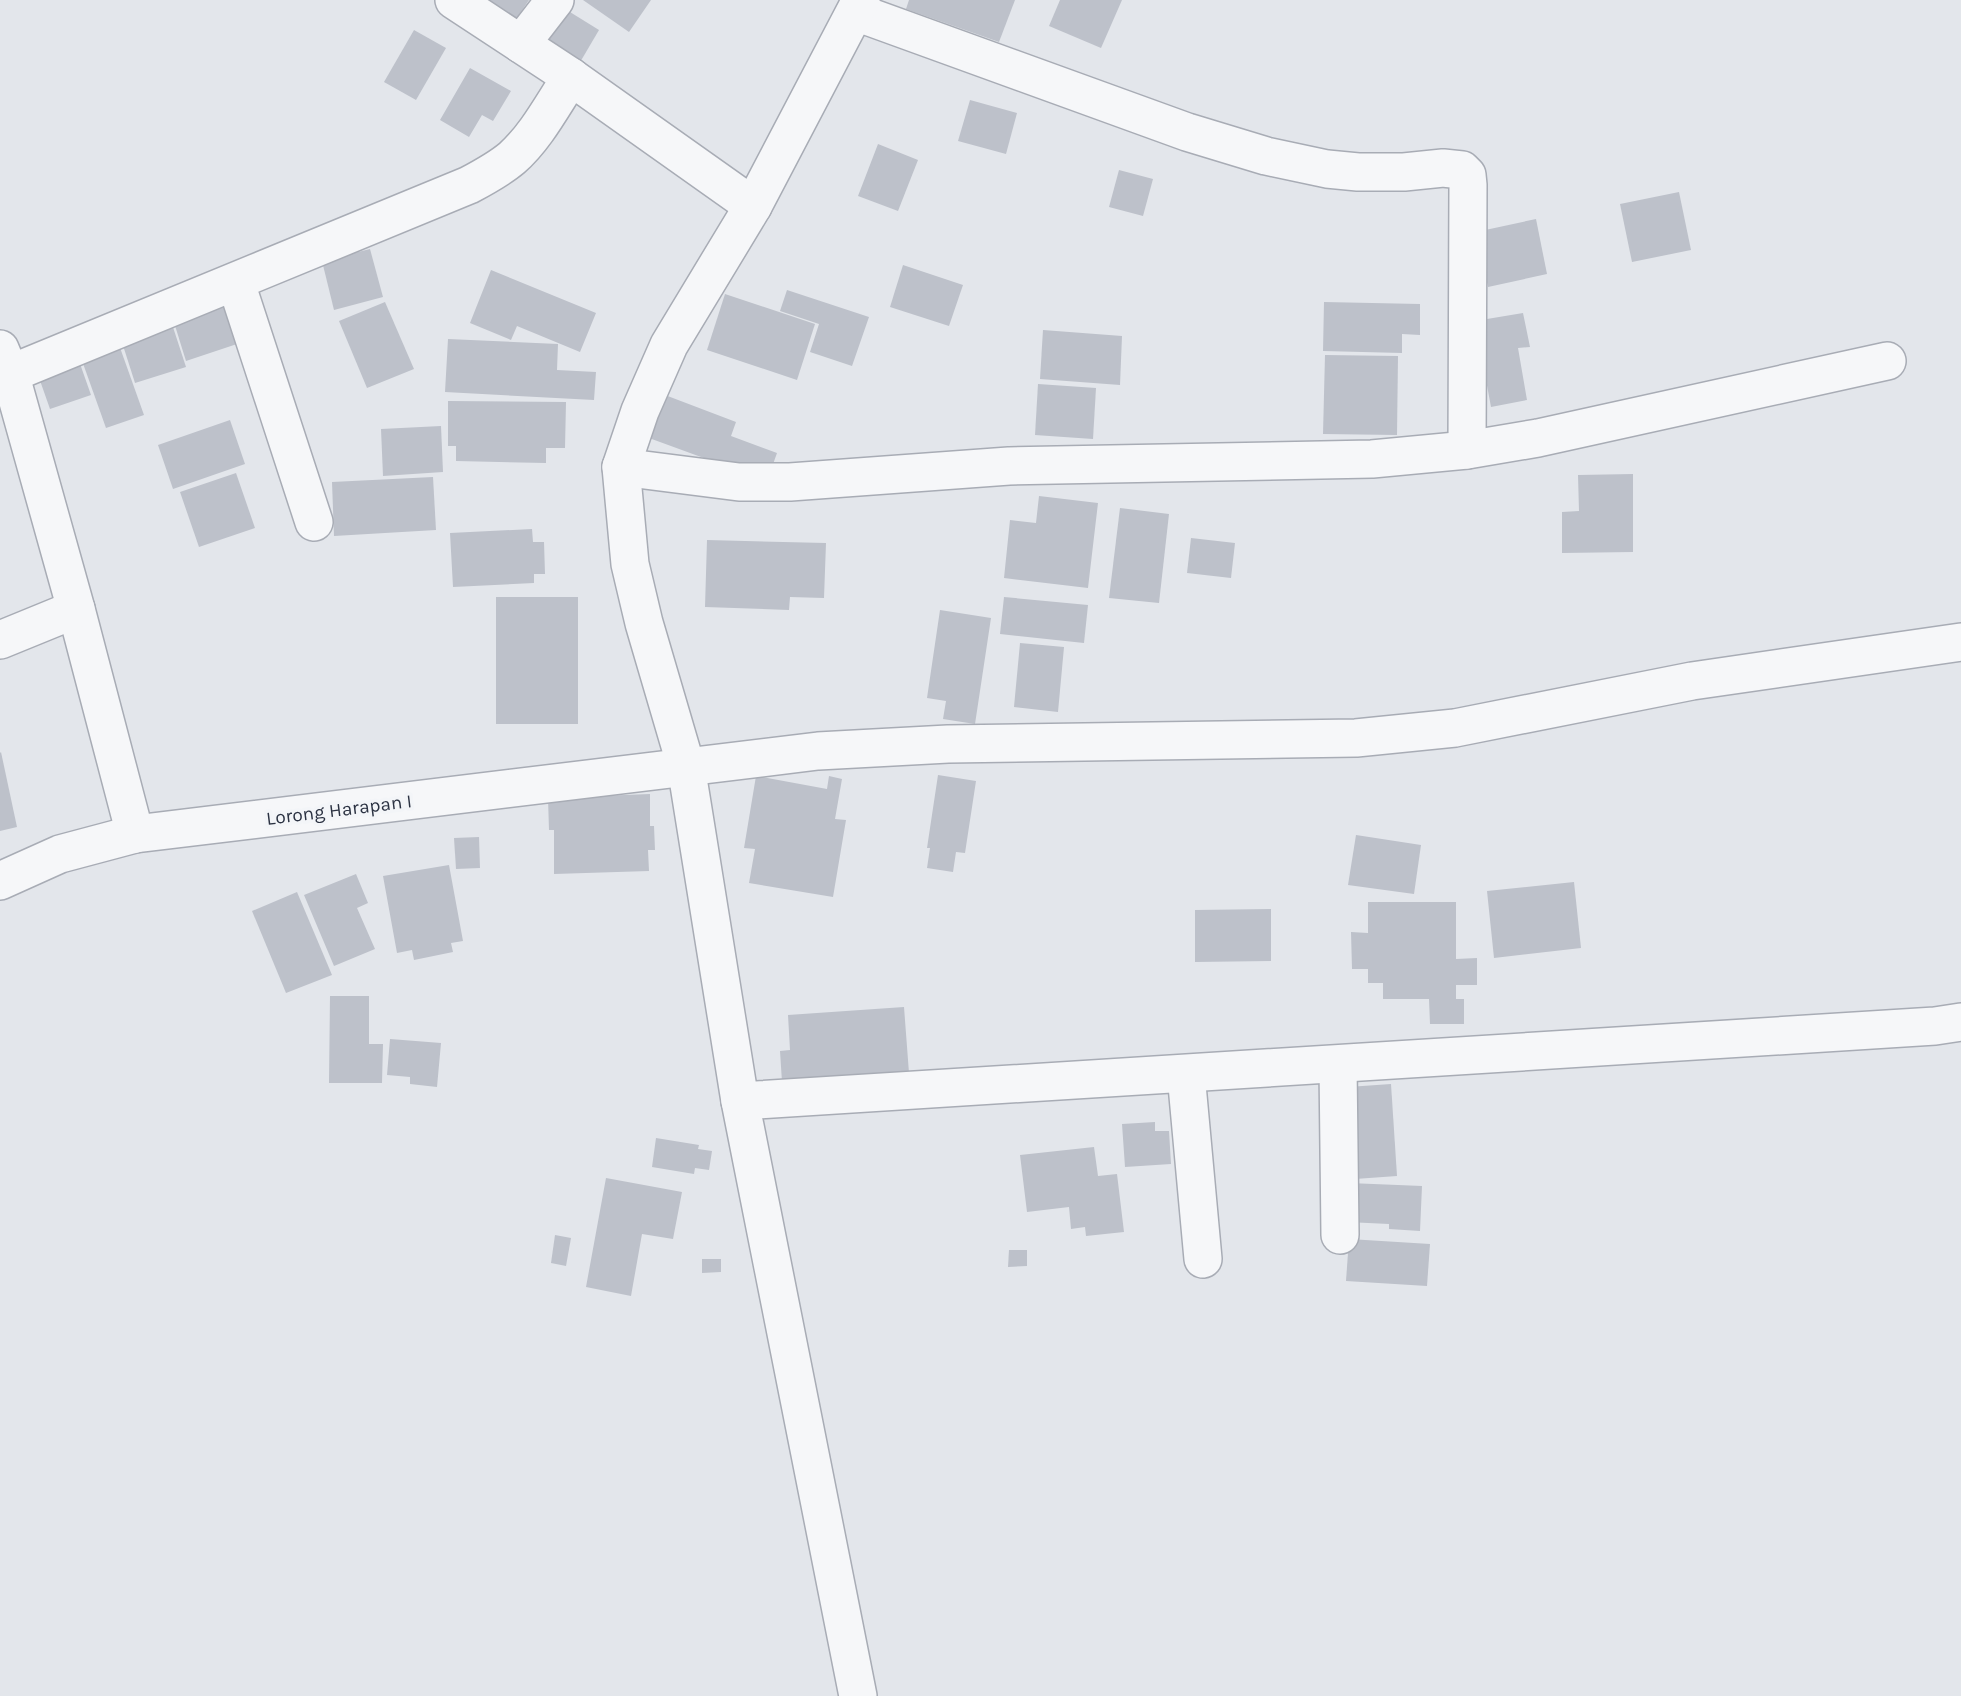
<svg xmlns="http://www.w3.org/2000/svg" width="1961" height="1696" font-family="Karla,sans-serif">
<style>
.building{fill:#bdc1ca}
.lines{fill:none;stroke-linecap:round;stroke-linejoin:round}
.minor-casing{stroke:#a8acb5;stroke-width:40}
.minor{stroke:#f6f7f9;stroke-width:37}
.labels{text-anchor:middle;stroke-width:7;stroke-linejoin:round;paint-order:stroke}
.street-label{font-size:19px;fill:#2b3242;stroke:#f3f5f8}
</style>
<rect width="100%" height="100%" fill="#e3e6eb"/>
<!-- building -->
<g class="building">
<path d="M481,0h48l-15,22z"/>
<path d="M583,0h68l-22,32z"/>
<path d="M909,0h106l-16,42 -93,-33z"/>
<path d="M1060,0h62l-21,48 -52,-22z"/>
<path d="M557,4l42,26 -20,34 -44,-26z"/>
<path d="M414,30l32,18 -30,52 -32,-18z"/>
<path d="M470,68l41,23 -18,30 -11,-6 -13,22 -29,-17z"/>
<path d="M970,100l47,13 -11,41 -48,-13z"/>
<path d="M878,144l40,16 -20,51 -40,-15z"/>
<path d="M1119,170l34,9 -10,37 -34,-9z"/>
<path d="M1679,192l12,58 -59,12 -12,-58z"/>
<path d="M1536,219l11,55 -59,13 -12,-55z"/>
<path d="M370,249l13,48 -49,13 -12,-49z"/>
<path d="M903,265l60,20 -14,41 -59,-19z"/>
<path d="M491,270l105,43 -16,39 -63,-26 -6,14 -41,-17z"/>
<path d="M787,290l82,27 -17,49 -42,-14 9,-28 -39,-13z"/>
<path d="M725,294l90,30 -18,56 -90,-30z"/>
<path d="M223,300l14,44 -51,17 -14,-45z"/>
<path d="M385,302l29,67 -47,19 -28,-67z"/>
<path d="M1324,302l96,2v31l-18,-1v19l-79,-2z"/>
<path d="M1523,313l7,34 -12,1 9,52 -36,7 -16,-86z"/>
<path d="M171,321l15,46 -51,16 -15,-47z"/>
<path d="M1043,330l79,6 -2,49 -80,-6z"/>
<path d="M448,339l110,5 -1,26 39,2 -2,28 -149,-8z"/>
<path d="M118,342l26,73 -38,13 -26,-73z"/>
<path d="M1325,355l73,1 -1,79 -74,-1z"/>
<path d="M78,358l13,37 -41,14 -13,-37z"/>
<path d="M1038,384l58,4 -3,51 -58,-4z"/>
<path d="M665,395l71,27 -5,14 46,17 -10,28 -118,-43z"/>
<path d="M448,401l118,1 -1,46h-19v15l-90,-2v-15h-8z"/>
<path d="M230,420l15,44 -72,25 -15,-44z"/>
<path d="M441,426l2,46 -60,4 -2,-47z"/>
<path d="M236,473l19,55 -56,19 -19,-55z"/>
<path d="M1633,474v78l-71,1v-41l17,-1 -1,-36z"/>
<path d="M433,477l3,53 -102,6 -2,-54z"/>
<path d="M1039,496l59,7 -10,85 -84,-10 6,-58 26,3z"/>
<path d="M1120,508l49,6 -10,89 -50,-5z"/>
<path d="M532,529l1,13h11l1,32h-11v9l-81,4 -3,-54z"/>
<path d="M1191,538l44,5 -4,35 -44,-5z"/>
<path d="M707,540l119,3 -2,55 -34,-1 -1,13 -84,-3z"/>
<rect x="496" y="597" width="82" height="127"/>
<path d="M1004,597l84,8 -4,38 -84,-9z"/>
<path d="M940,610l51,8 -16,106 -32,-5 3,-18 -19,-3z"/>
<path d="M1020,643l44,4 -6,65 -44,-5z"/>
<path d="M1,752l16,75 -17,4v-78z"/>
<path d="M938,775l38,6 -11,72 -9,-1 -3,20 -26,-4 3,-20h-3z"/>
<path d="M756,776l71,13 2,-13 13,3 -7,40 11,1 -13,77 -84,-14 6,-34 -11,-1z"/>
<path d="M650,794v32h4l1,24h-7l1,21 -95,3v-44h-5l-1,-32z"/>
<path d="M1356,835l65,10 -7,49 -66,-9z"/>
<path d="M479,837l1,31 -24,1 -2,-31z"/>
<path d="M449,865l14,76 -12,2 2,9 -39,8 -2,-10 -15,3 -14,-77z"/>
<path d="M356,874l12,29 -11,5 18,41 -41,17 -30,-71z"/>
<path d="M1574,882l7,66 -87,10 -7,-67z"/>
<path d="M297,892l35,83 -46,18 -34,-82z"/>
<path d="M1368,902h88v57l21,-1v27h-21v14h8v25h-34l-1,-25h-46v-16h-15v-14h-16l-1,-37 17,1z"/>
<path d="M1271,909v52l-76,1v-52z"/>
<path d="M330,996h39v48h14l-1,39h-53z"/>
<path d="M904,1007l5,66 -127,9 -2,-31 10,-1 -2,-35z"/>
<path d="M390,1039l51,4 -4,44 -27,-3v-7l-23,-2z"/>
<path d="M1391,1084l6,92 -42,3 -7,-92z"/>
<path d="M1155,1122v9h14l2,33 -46,3 -3,-43z"/>
<path d="M656,1138l43,7 -1,4 14,2 -3,19 -14,-2 -1,6 -42,-7z"/>
<path d="M1094,1147l4,29 19,-2 7,58 -38,4 -1,-9 -14,2 -2,-22 -42,5 -7,-57z"/>
<path d="M606,1178l76,14 -9,47 -31,-5 -11,62 -45,-9z"/>
<path d="M1349,1183l73,3 -2,45 -31,-2v-5l-42,-2z"/>
<path d="M555,1235l16,3 -5,28 -15,-3z"/>
<path d="M1349,1239l81,5 -3,42 -81,-5z"/>
<path d="M1009,1250h18v16l-19,1z"/>
<path d="M702,1259h19v13l-19,1z"/>
</g>
<g class="lines">
<defs>
<g id="minor">
<path d="M454,0l117,77 182,129"/>
<path d="M856,12l331,120 79,24 61,13 31,3h46l39,-4 19,2 5,5 1,10 -1,265"/>
<path d="M521,44l34,-44"/>
<path d="M236,283l78,239"/>
<path d="M0,349l10,24 66,236 59,225"/>
<path d="M0,378l469,-193c15,-8 30,-16 43,-27 24,-21 41,-54 59,-81"/>
<path d="M621,467l118,15h51l219,-16 363,-7 95,-9 71,-12 349,-77"/>
<path d="M0,640l76,-31"/>
<path d="M0,881l60,-27 75,-20 683,-83 130,-7 408,-6 99,-10 237,-47 269,-39"/>
<path d="M1338,1065l2,170"/>
<path d="M1186,1074l17,185"/>
<path d="M740,1101l1195,-75 26,-4"/>
<path d="M858,1696l-118,-595 -54,-335 -42,-143 -14,-59 -9,-97 19,-56 29,-66 84,-139 108,-206"/>
</g>
</defs>
<!-- minor casing -->
<use href="#minor" class="minor-casing"/>
<!-- minor -->
<use href="#minor" class="minor"/>
</g>
<g class="labels">
<!-- street labels -->
<g class="street-label">
<text transform="translate(339 809) rotate(-7)" y="7">Lorong Harapan I</text>
</g>
</g>
</svg>
